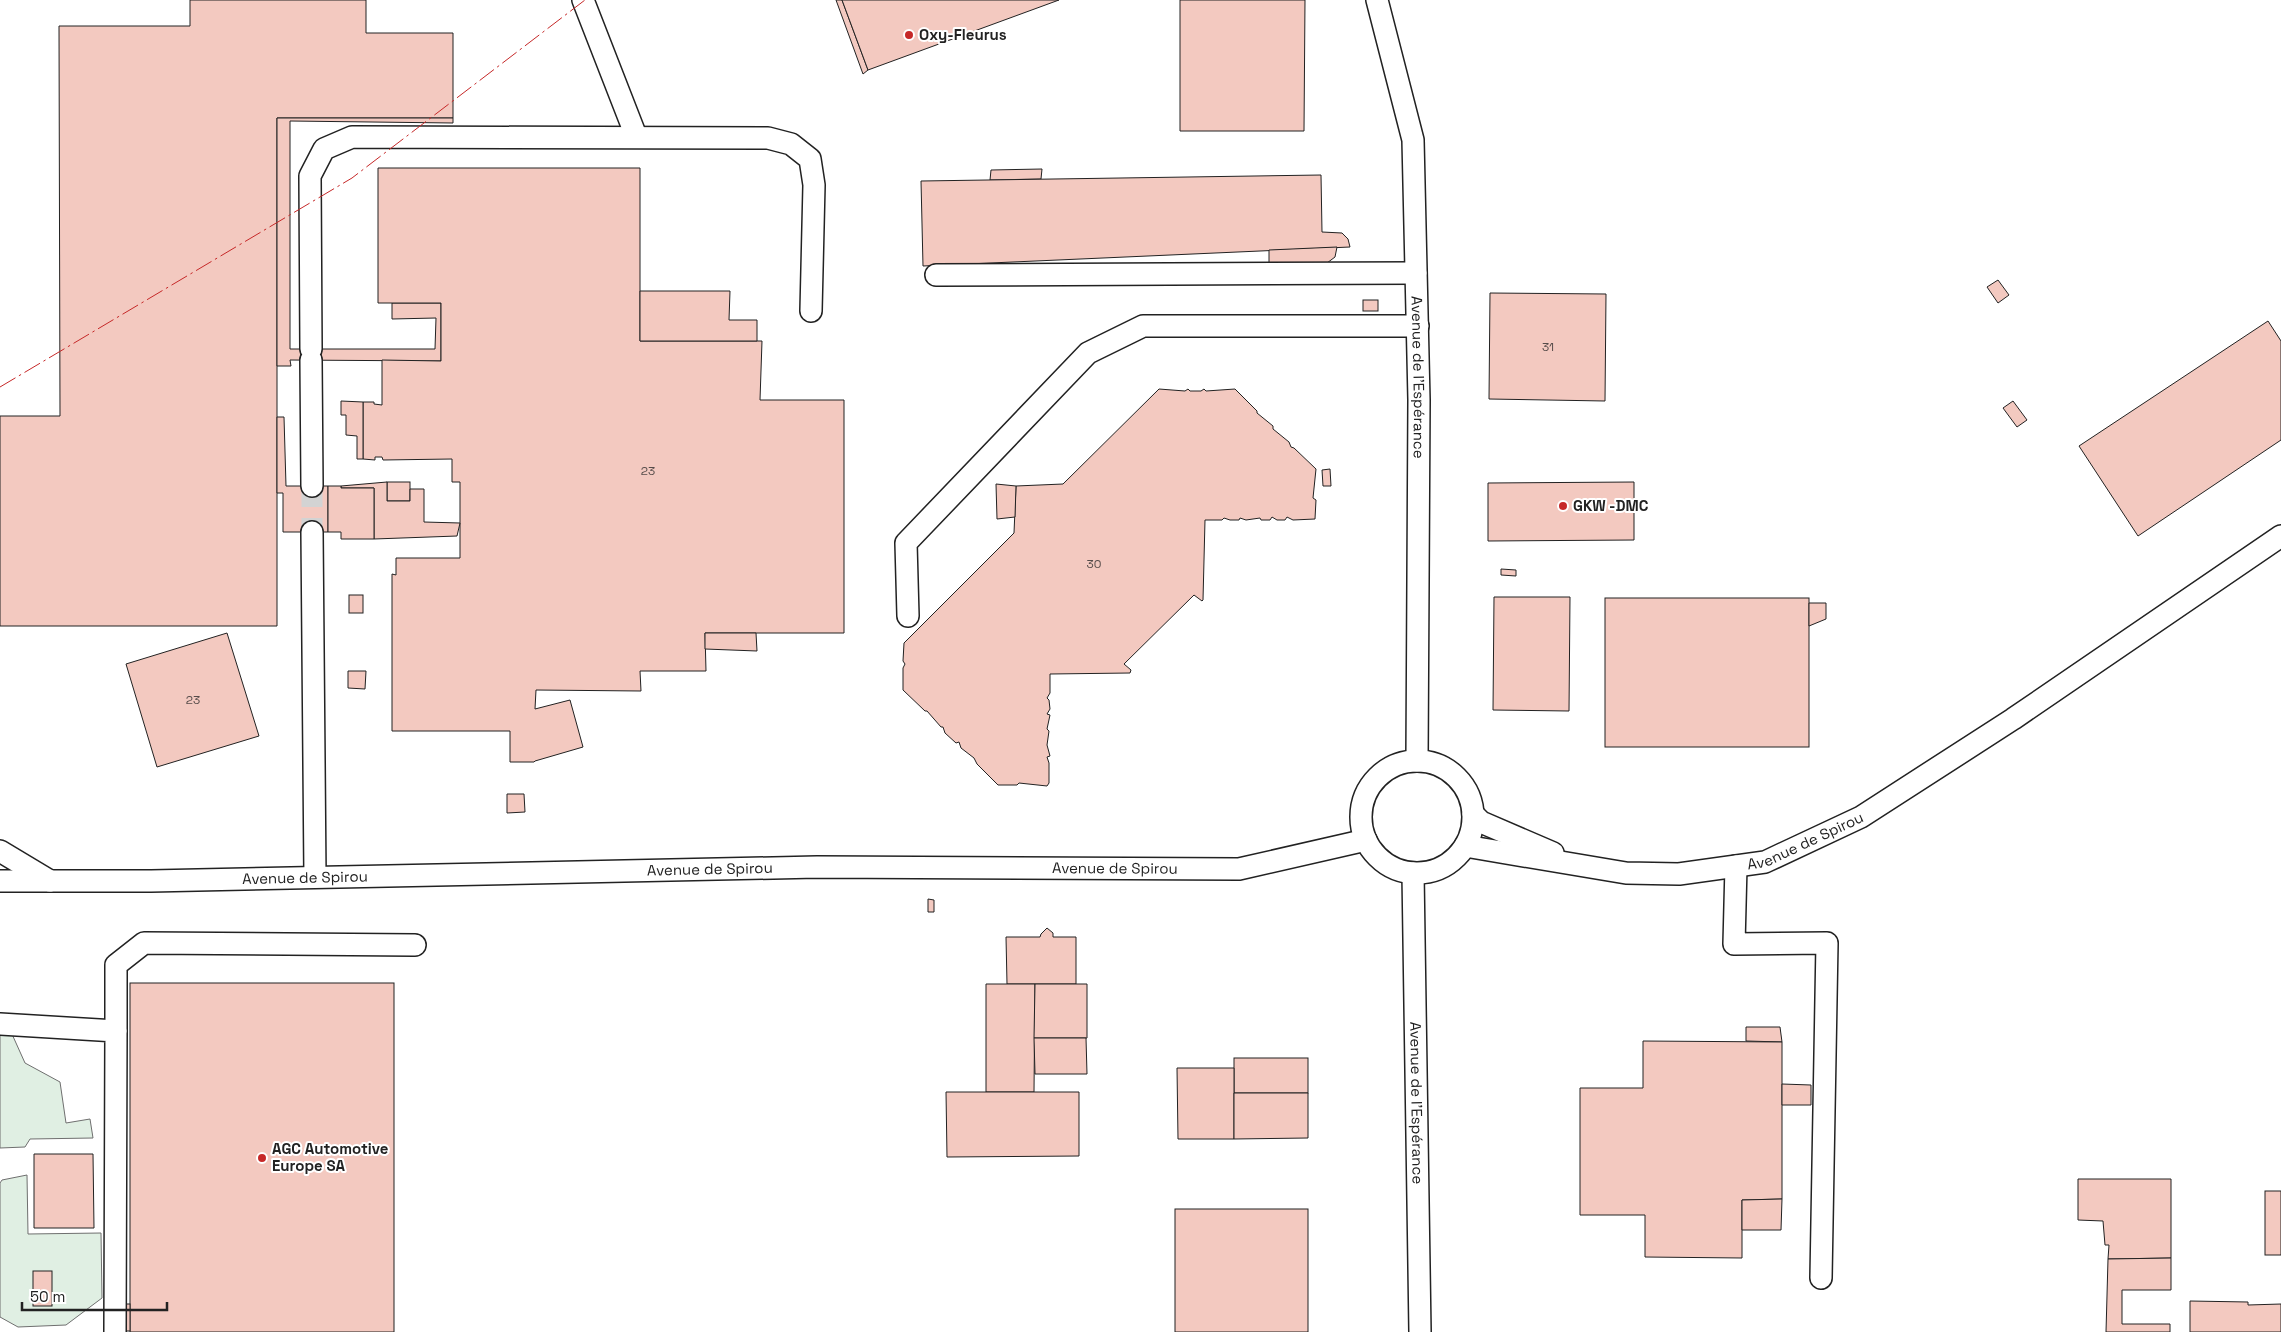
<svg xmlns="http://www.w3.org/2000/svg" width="2281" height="1332" font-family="'Space Grotesk',sans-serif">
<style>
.green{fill:#e0efe3;stroke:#6f6f6f}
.building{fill:#f3c9c0;stroke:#222}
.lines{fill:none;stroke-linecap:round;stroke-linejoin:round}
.minor-tunnel{stroke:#d3d3d3;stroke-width:21;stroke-dasharray:21 11;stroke-linecap:butt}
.minor-casing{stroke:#222;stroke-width:24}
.minor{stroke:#fff;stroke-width:21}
.power{stroke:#c62828;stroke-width:1;stroke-dasharray:18 4 2.5 4;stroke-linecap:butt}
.poi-dot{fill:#c62828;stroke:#fff;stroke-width:2}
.labels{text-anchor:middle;stroke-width:4;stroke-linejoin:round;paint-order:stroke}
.number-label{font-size:12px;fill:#564c4a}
.poi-label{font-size:15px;font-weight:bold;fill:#222;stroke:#fff;text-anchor:start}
.street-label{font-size:15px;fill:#222;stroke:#fff}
</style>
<rect width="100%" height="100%" fill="#fff"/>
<!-- green -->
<g class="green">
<path d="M7,1023l18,40 35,19 6,41 24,-4 3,19 -63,1 -5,8 -25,1v-115z"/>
<path d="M27,1175l1,59 73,-1 1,65 -36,27 -48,2 -18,-10v-134l2,-3z"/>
</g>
<!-- building -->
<g class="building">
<path d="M190,0h176v33h87v85h-176v508h-277v-210h60l-1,-390h131z"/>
<path d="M836,0h6l26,70 -5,4z"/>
<path d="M842,0h217l-191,70z"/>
<path d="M1180,0h125l-1,131h-124z"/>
<path d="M277,118h176v5l-163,-2v228h145l1,-31 -44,1v-16h49v58l-151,-1 1,6h-14z"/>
<path d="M378,168h262v173h122l-2,59h84v233h-139l1,38h-66l1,20 -105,-1 -1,19 35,-9 13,47 -48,14 -1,1h-24v-31h-118v-157l4,1v-17h64v-76h-8v-23l-69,1 -1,-3h-7v3l-12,-1v-57h11v2l8,1v-45l59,1v-58h-63z"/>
<path d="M1042,169l-1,10 -51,1 1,-10z"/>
<path d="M1321,175l1,57 20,1 6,6 2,8 -427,19 -2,-85z"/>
<path d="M1337,247l-2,10 -8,6 -58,3v-16z"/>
<path d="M1998,280l11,15 -11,8 -11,-16z"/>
<path d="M640,291h90l-1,29h28v21h-117z"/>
<path d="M1490,293l116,1 -1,107 -116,-2z"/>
<rect x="1363" y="300" width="15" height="11"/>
<path d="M2268,321l13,20v99l-143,96 -59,-90z"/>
<path d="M1159,389l26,2 3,-2 2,2h11l3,-2 2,2 29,-2 22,22v2l16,13v3l16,13 2,5 3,1 22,21 -3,29 3,2 -1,19 -22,1 -6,-3 -2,3h-8l-5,-3 -2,3h-9l-1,-2 -14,2 -6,-2 -1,2h-9l-6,-2 -2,2h-17l-2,80 -1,1 -8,-6 -70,69 7,6 -1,3 -80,1v19l-3,5 2,2 1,9 -3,5 3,1 -3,14 2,2 -2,14 3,11 -3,1 2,6v20l-2,3 -28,-3 -2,2h-19l-21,-21 -3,-6 -13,-10 -2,-6 -3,1 -11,-10 -2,-6h-2l-14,-16h-2l-22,-21v-22l2,-4 -2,-3 1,-18 110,-110 2,-47 47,-2z"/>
<path d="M341,401l22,1v57h-6v-23l-11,-1v-20h-5z"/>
<path d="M2013,401l14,19 -10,7 -14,-19z"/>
<path d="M277,417h7l2,69h42v46h-45v-39h-6z"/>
<path d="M1330,469l1,17h-8l-1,-16z"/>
<rect x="387" y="482" width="23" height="19"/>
<path d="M387,482v19h23v-12h14v33l36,1 -3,13 -83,3v-51h-33v-2z"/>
<path d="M1634,482v58l-146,1v-58z"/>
<path d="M996,484l20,2 -1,31 -18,2z"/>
<path d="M328,486h13v2h33v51h-33v-7h-13z"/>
<path d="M1501,569l15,1v6l-15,-1z"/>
<rect x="349" y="595" width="14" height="18"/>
<path d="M1494,597h76l-1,114 -76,-1z"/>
<rect x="1605" y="598" width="204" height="149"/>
<path d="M1809,603h17v16l-17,7z"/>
<path d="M227,633l32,103 -102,31 -31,-103z"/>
<path d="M705,633h51l1,18 -52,-2z"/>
<path d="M348,671h18l-1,18 -17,-1z"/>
<path d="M507,794h17l1,18 -18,1z"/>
<path d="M928,899l6,1v12h-6z"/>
<path d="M1047,928l6,5v4h23v47h-69l-1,-47h34l1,-3z"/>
<rect x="130" y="983" width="264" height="349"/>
<path d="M986,984h49l-1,108h-48z"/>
<path d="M1035,984h52v54h-53z"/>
<path d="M1746,1027h34l2,15 -36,-1z"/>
<path d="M1034,1038h52l1,36h-52z"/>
<path d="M1643,1041l139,1v157l-40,1v58l-97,-1v-42h-65v-127h63z"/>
<rect x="1234" y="1058" width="74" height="35"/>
<path d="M1177,1068h57v71h-56z"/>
<path d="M1782,1084l29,1v20h-29z"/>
<path d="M946,1092h133v64l-132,1z"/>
<path d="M1234,1093h74v45l-74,1z"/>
<path d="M34,1154h59l1,74h-60z"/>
<path d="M2078,1179h93v79l-63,1 1,-14h-4l-2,-24 -25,-1z"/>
<rect x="2265" y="1191" width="16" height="64"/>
<path d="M1782,1199l-1,31h-39v-30z"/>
<rect x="1175" y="1209" width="133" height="123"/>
<path d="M2171,1258v32h-49v34h48v8h-64l2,-73z"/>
<rect x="33" y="1271" width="19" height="35"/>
<path d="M2190,1301l58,1v3l33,-1v28h-91z"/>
<rect x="121" y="1304" width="9" height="27"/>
</g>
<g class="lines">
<!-- minor-tunnel -->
<path class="minor-tunnel" d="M312,486v46"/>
<defs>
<g id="minor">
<path d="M583,0l53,136"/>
<path id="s1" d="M1377,0l36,140 6,260 -2,361"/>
<path d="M936,275l480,-2"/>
<path d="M311,349l-1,-173 14,-27 28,-12 416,1 23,6 19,15 4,26 -3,126"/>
<path d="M311,360l1,126"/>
<path d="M312,532l3,345"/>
<path d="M908,616l-2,-73 182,-190 55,-27h275"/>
<circle cx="1417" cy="817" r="56"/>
<path d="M1473,814l8,8 72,31"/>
<path id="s2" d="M1465,846l161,27 53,1 86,-12 96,-45 152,-98 268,-183"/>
<path d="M0,851l50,30"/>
<path d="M1736,866l-2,78 93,-1 -6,335"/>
<path id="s3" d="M1413,873l7,459"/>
<path id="s4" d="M0,881h151l666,-14 422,2 127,-29"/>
<path d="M0,1024l116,7 -1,301"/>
<path d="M116,1031v-66l28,-22 271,2"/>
</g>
</defs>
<!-- minor casing -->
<use href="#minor" class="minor-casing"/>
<!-- minor -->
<use href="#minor" class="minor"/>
<!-- power -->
<path class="power" d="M0,387l352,-209 233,-178"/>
</g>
<!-- markers -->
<g class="poi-dot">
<circle cx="909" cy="35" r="5"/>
<circle cx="1563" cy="506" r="5"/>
<circle cx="262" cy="1158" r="5"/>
</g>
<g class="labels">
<!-- number labels -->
<g class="number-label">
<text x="1548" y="351">31</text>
<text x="648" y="475">23</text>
<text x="1094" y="568">30</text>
<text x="193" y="704">23</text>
</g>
<!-- poi labels -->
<g class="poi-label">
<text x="919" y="40">Oxy-Fleurus</text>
<text x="1573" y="511">GKW -DMC</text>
<text x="272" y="1154">AGC Automotive<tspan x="272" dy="17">Europe SA</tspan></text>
</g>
<!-- street labels -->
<g class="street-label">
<text dy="5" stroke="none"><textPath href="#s1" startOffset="382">Avenue de l'Espérance</textPath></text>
<text dy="5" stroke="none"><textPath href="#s2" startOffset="348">Avenue de Spirou</textPath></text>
<text dy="5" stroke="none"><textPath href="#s4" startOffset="1115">Avenue de Spirou</textPath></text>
<text dy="5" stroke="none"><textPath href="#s4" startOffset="710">Avenue de Spirou</textPath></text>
<text dy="5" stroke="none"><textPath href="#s4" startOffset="305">Avenue de Spirou</textPath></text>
<text dy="5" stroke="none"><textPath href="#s3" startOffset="230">Avenue de l'Espérance</textPath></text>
</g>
</g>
<!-- scale -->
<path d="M22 1302v8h145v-8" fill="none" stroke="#222222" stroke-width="2.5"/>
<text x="30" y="1302" font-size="15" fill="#222222" stroke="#ffffff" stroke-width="4" paint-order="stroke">50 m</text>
</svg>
